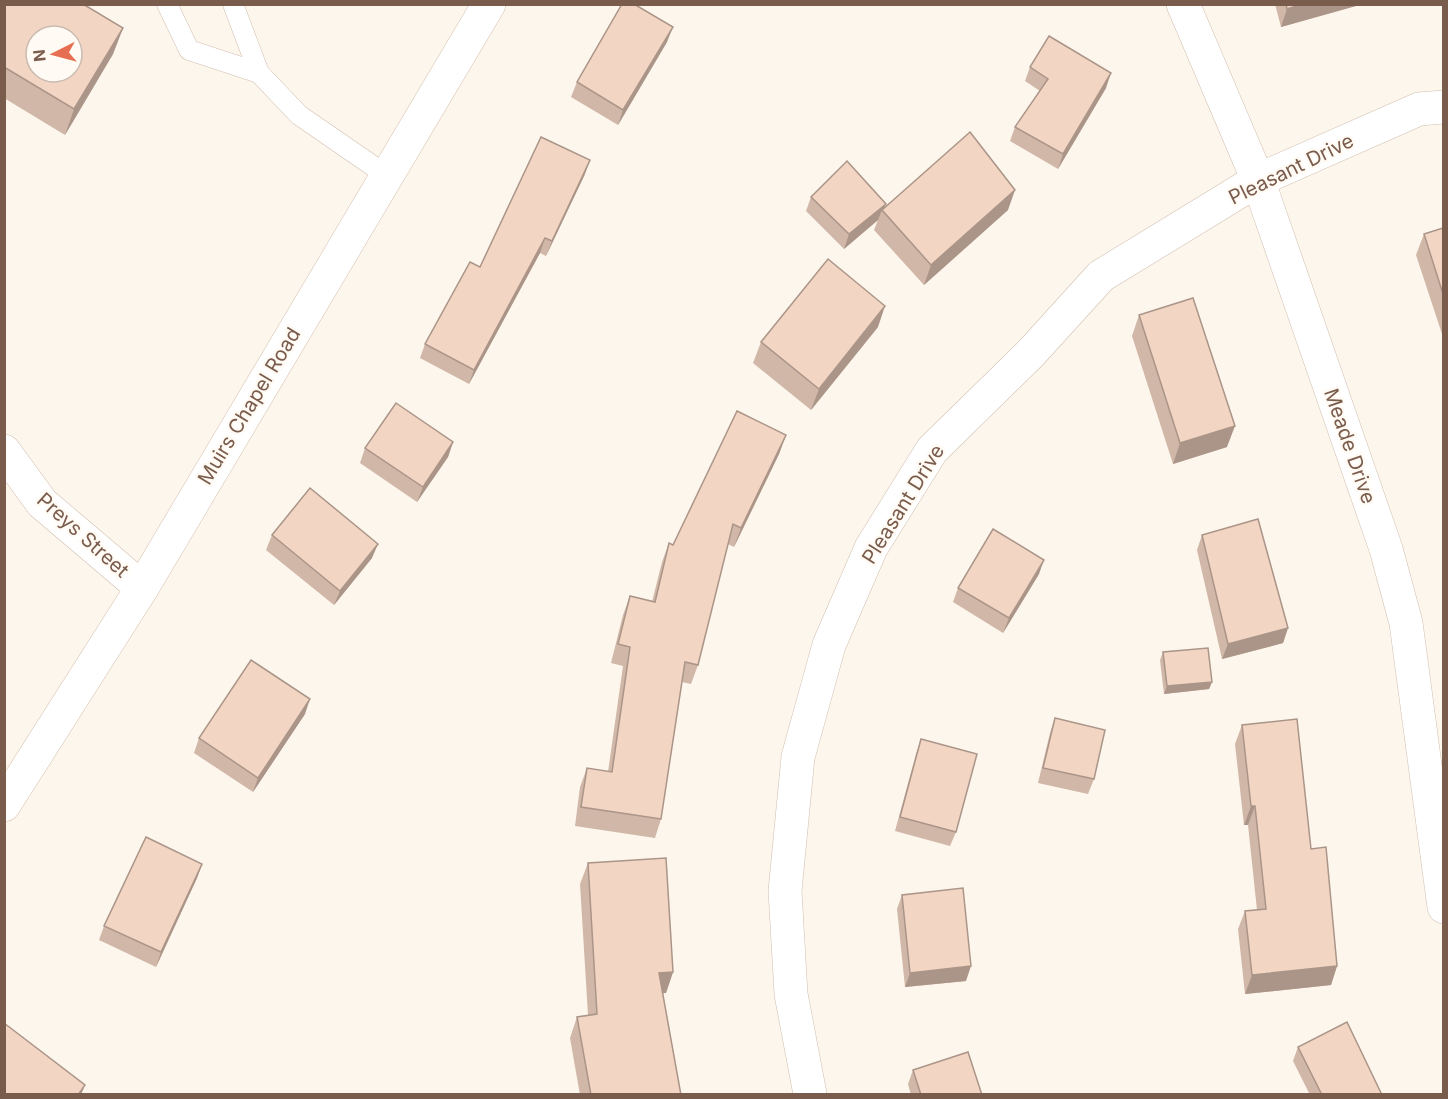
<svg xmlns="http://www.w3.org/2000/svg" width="1448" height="1099" font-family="Inter,sans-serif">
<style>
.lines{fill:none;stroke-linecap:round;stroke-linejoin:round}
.service-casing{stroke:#d1beb0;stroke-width:21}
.minor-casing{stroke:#d1beb0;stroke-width:34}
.secondary-casing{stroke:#d6c0b0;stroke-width:34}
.service{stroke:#fff;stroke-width:20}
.minor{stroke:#fff;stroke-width:33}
.secondary{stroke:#fff;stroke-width:33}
.wall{fill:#d1b7a8}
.shaded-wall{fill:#aa9588}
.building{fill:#f3d5c3;stroke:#aa9588;stroke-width:1.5;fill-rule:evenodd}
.labels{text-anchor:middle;stroke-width:4.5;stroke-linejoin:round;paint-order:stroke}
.street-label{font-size:20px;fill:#7a5c4d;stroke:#fffaf3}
</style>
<rect width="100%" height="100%" fill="#fdf6ec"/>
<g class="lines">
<defs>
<g id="service">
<path d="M167,4l22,46 70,23"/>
<path d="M233,4l26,69 40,42 87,60"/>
</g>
<g id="minor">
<path d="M1183,4l75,176 128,369 20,74 38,284"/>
<path d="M4,451l38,52 100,85"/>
<path d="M810,1094l-19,-100 -6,-103 13,-134 31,-112 42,-97 61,-98 99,-97 70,-77 157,-96 161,-71 25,-2"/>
</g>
<path id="secondary" d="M4,805l138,-217 347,-584"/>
</defs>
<!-- service casing -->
<use href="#service" class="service-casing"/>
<!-- minor casing -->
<use href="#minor" class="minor-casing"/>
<!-- secondary casing -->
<use href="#secondary" class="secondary-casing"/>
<!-- service -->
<use href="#service" class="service"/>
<!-- minor -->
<use href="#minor" class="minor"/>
<!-- secondary -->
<use href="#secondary" class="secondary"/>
</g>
<!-- wall -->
<g class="wall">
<path d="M4,4l119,24 -10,26 -48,81 -61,-37z"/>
<path d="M1275,4h88l-82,23z"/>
<path d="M667,42l-49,83 -47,-28 6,-15z"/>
<path d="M1030,67l76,21 -48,81 -48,-28 5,-14 25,-36 -15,-10z"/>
<path d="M585,174l-39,82 -6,-3 -71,131 -49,-26 5,-14 55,-77z"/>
<path d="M811,197l73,10 124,3 -84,75 -50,-55 4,-10 -34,29 -38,-38z"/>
<path d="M1443,228v109l-27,-82 8,-21z"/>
<path d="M1139,315l88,132 -54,17 -41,-128z"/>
<path d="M878,327l-67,83 -58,-47 8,-21z"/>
<path d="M786,435l-7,19 -45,93 -6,-3 -30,121 -7,19 -9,-2 -21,137 -6,19 -80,-12 5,-39 7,-19 21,4 15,-106 -12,-3 12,-48 7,-19 22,6 10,-40 7,-19 4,2z"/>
<path d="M453,442l-5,15 -31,45 -57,-39 5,-15z"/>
<path d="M272,535l100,23 -38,47 -68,-55z"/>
<path d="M1202,535l86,93 -5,15 -61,16 -25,-109z"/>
<path d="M1039,574l-36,59 -50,-31 5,-14z"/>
<path d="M1163,652l49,30 -3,7 -45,5 -4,-34z"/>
<path d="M305,714l-52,78 -59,-39 5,-15z"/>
<path d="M1055,718l39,61 -6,15 -50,-11 12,-50z"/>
<path d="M1242,725l69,124 26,117 -6,19 -86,9 -7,-65 7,-18 12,-1 -9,-85h-4l-9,-81z"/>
<path d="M921,739l35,93 -6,14 -55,-15 21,-77z"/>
<path d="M588,863l85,109 -7,21h-3l18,102h-101l-10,-57 7,-21 11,-2 -8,-131z"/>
<path d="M202,864l-5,14 -41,89 -57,-27 5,-14z"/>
<path d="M902,895l64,86 -61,6 -8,-78z"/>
<path d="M1298,1047l84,48h-72l-17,-34z"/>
<path d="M913,1070l69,25h-71l-3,-11z"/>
</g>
<!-- shaded-wall -->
<g class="shaded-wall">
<path d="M1303,4h60l-82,23 6,-18z"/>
<path d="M673,27l-6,15 -49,83 5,-15z"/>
<path d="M123,28l-10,26 -48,81 9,-26z"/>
<path d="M1111,73l-5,15 -48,81 5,-15z"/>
<path d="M590,160l-5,14 -39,82 6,-15z"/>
<path d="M1015,190l-7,20 -84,75 7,-20z"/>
<path d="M886,204l-3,7 -1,-1 -4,10 -34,29 5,-15z"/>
<path d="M545,238l-5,15 -71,131 5,-14z"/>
<path d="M885,306l-7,21 -67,83 8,-21z"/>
<path d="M1235,426l-8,21 -54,17 7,-21z"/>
<path d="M786,435l-7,19 -45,93 7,-19z"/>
<path d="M453,442l-5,15 -31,45 6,-15z"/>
<path d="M378,544l-6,14 -38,47 6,-14z"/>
<path d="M1044,560l-5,14 -36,59 6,-15z"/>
<path d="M1288,628l-5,15 -61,16 6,-15z"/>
<path d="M1212,682l-3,7 -45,5 3,-8z"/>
<path d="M310,699l-5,15 -52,78 5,-14z"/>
<path d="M1251,806h4l-7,19h-4z"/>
<path d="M202,864l-5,14 -41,89 5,-15z"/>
<path d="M971,966l-5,15 -61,6 5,-14z"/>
<path d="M1337,966l-6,19 -86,9 7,-19z"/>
<path d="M673,972l-7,21 -14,1 7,-21z"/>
<path d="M85,1085l-4,10h-3z"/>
</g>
<!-- building -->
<g class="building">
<path d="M4,4h79l40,24 -49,81 -70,-42zM36,36h36v36h-36z"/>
<path d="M622,4h12l39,23 -50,83 -46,-28z"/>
<path d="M1286,4h17l-16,5z"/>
<path d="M1049,36l62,37 -48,81 -48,-27 33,-48 -18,-12z"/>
<path d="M970,132l45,58 -84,75 -49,-55z"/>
<path d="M541,137l49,23 -38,81 -7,-3 -71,132 -49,-26 45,-82 10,5z"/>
<path d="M847,161l39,43 -37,30 -38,-37z"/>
<path d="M1443,228v66l-19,-60z"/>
<path d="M828,259l57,47 -66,83 -58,-47z"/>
<path d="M1193,298l42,128 -55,17 -41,-128z"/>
<path d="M396,403l57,39 -30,45 -58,-39z"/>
<path d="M737,411l49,24 -45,93 -8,-4 -35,141 -13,-3 -24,157 -80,-12 6,-39 25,4 18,-125 -12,-3 12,-48 25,6 14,-59 4,2z"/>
<path d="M310,488l68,56 -38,47 -68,-56z"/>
<path d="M1258,519l30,109 -60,16 -26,-109z"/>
<path d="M993,529l51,31 -35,58 -51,-30z"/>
<path d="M1208,648l4,34 -45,4 -4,-34z"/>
<path d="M251,660l59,39 -52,79 -59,-40z"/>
<path d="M1055,718l50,12 -11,49 -51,-11z"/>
<path d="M1297,719l14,130 15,-2 11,119 -85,9 -7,-64 21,-2 -11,-103h-4l-9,-81z"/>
<path d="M921,739l56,15 -21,78 -56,-15z"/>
<path d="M146,837l56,27 -41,88 -57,-26z"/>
<path d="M666,858l7,114 -14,1 22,122h-90l-14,-78 20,-3 -9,-151z"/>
<path d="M963,888l8,78 -61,7 -8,-78z"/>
<path d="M1347,1022l35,73h-60l-24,-48z"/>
<path d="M4,1023l81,62 -7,10h-74z"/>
<path d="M968,1052l14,43h-61l-8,-25z"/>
</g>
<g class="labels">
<!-- street labels -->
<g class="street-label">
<text transform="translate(1291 169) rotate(-26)" y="7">Pleasant Drive</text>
<text transform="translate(249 406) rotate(-59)" y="7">Muirs Chapel Road</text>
<text transform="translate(1350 446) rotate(71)" y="7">Meade Drive</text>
<text transform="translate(903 504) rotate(-58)" y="7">Pleasant Drive</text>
<text transform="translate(83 535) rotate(42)" y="7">Preys Street</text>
</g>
</g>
<!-- border -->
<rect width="1448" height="1099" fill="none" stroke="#7a5c4d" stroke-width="12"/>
<!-- north arrow -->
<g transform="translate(54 54) rotate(264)"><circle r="28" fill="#fffaf3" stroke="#cabbb1" stroke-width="1.5"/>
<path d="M0-4.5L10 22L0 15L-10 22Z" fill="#e76f51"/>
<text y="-9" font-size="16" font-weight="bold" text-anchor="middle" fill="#7a5c4d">N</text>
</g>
</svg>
